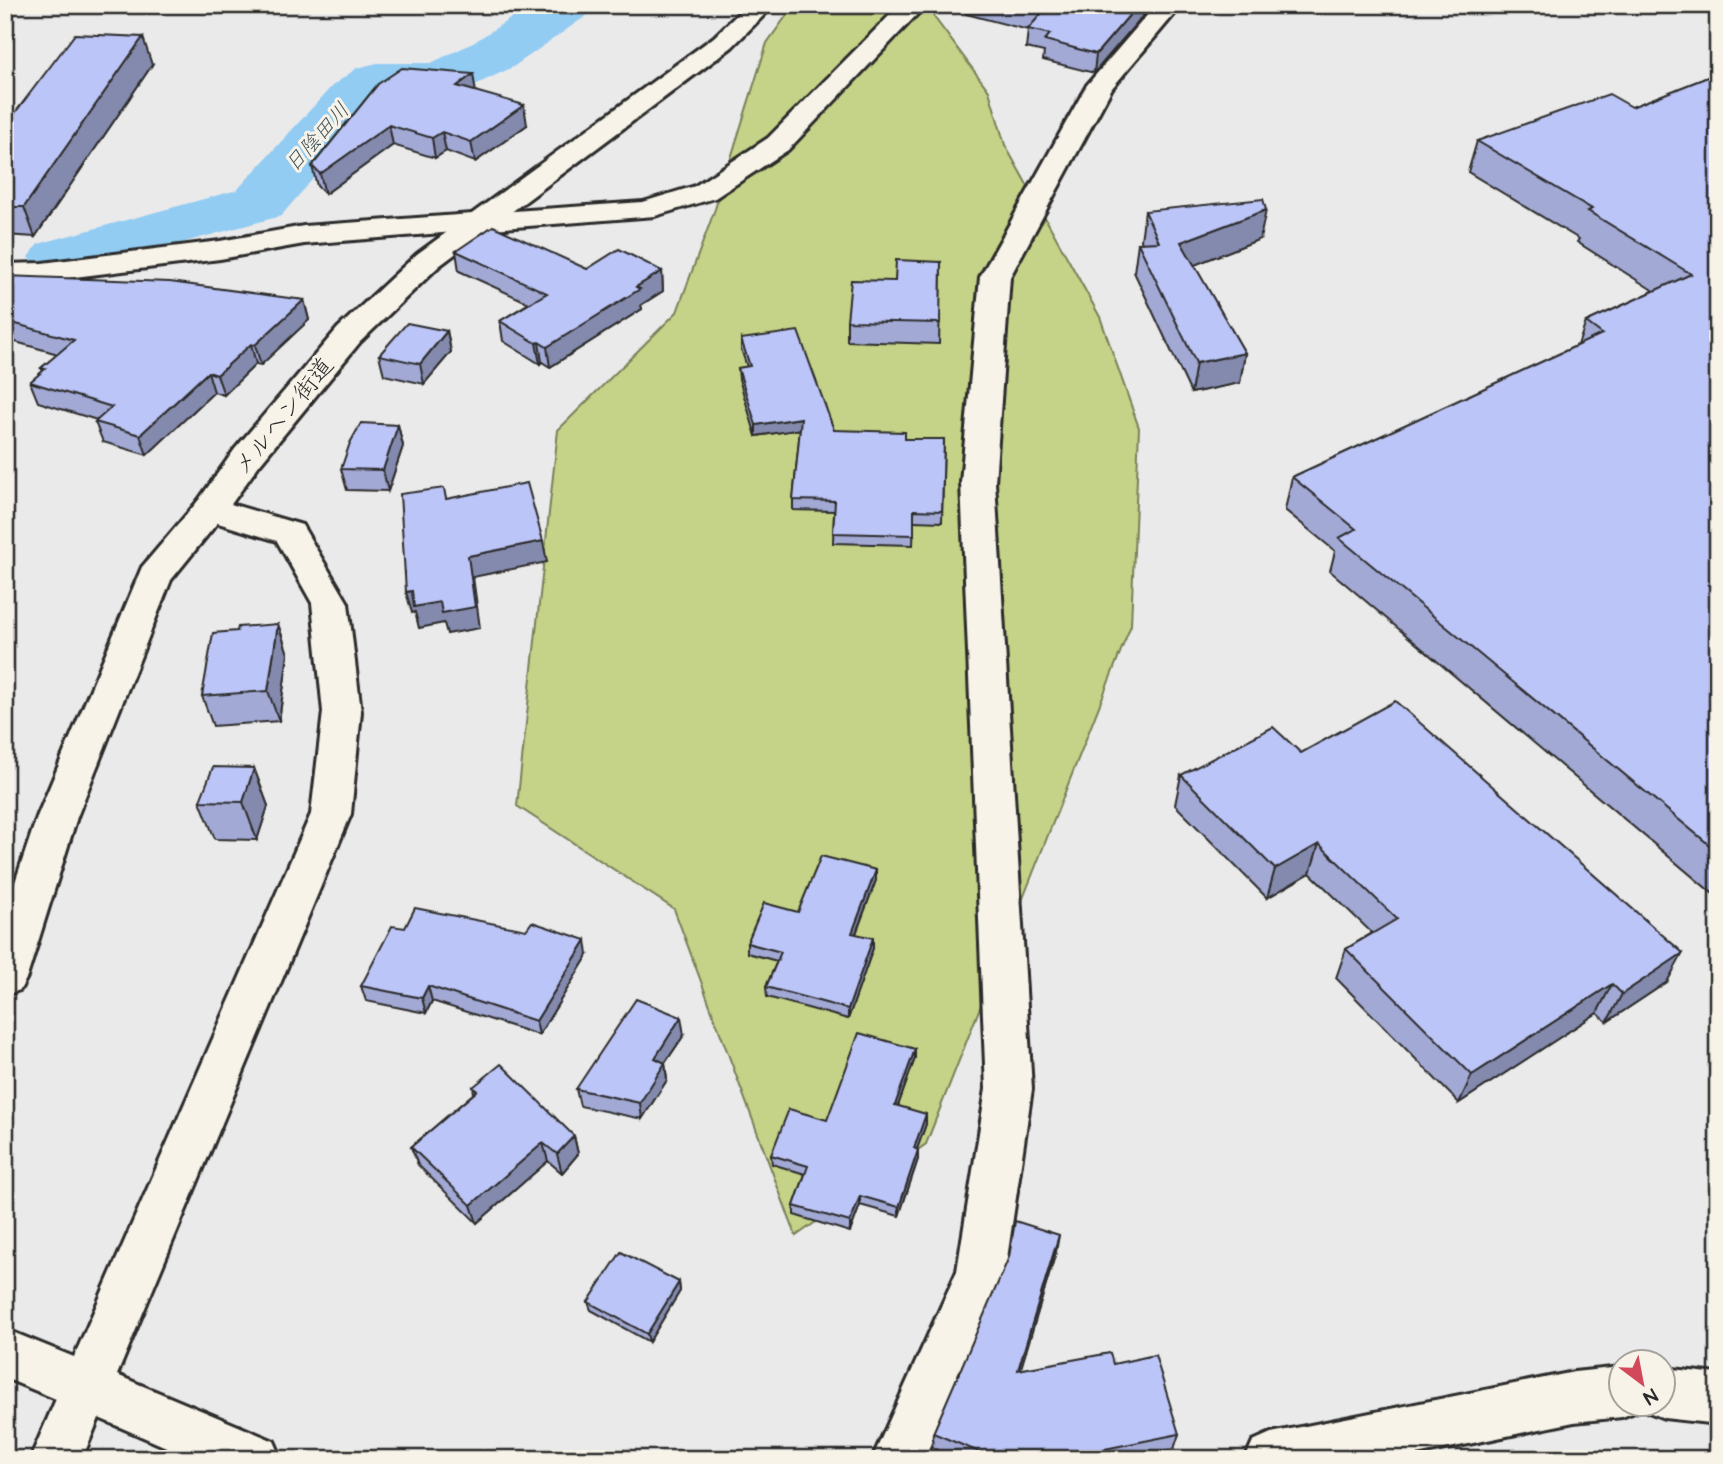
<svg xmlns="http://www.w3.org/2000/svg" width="1723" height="1464" font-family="'Architects Daughter','Klee One',sans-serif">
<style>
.green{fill:#c4d387;stroke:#787f59;stroke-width:2}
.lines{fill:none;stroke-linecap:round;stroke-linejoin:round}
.river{fill:#92ccf2;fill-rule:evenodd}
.minor-casing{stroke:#2b2b2b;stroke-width:6}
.highway-casing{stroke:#2b2b2b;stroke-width:6}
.minor{fill:#f7f3e8;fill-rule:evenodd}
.highway{fill:#f7f3e8;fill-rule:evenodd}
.wall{fill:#a2a9d4;stroke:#2b2b2b;stroke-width:2}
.shaded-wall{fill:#848aad;stroke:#2b2b2b;stroke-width:2}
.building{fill:#bcc5f7;stroke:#2b2b2b;stroke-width:2}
.labels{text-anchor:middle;stroke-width:6;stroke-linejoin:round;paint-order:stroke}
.far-water-label{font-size:21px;font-style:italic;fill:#45535d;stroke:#f7f3e8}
.street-label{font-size:24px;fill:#2b2b2b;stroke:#f7f3e8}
</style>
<rect width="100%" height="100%" fill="#ebeaeb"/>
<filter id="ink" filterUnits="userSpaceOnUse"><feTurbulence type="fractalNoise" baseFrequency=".0143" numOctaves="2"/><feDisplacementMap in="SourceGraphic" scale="14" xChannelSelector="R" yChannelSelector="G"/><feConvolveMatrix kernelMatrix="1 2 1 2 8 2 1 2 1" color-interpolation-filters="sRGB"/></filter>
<g filter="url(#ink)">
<!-- green -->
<path class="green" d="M794,5h131l64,86 16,54 95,172 39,111 -8,197 -205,519 -130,92 -122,-327 -157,-103 41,-376 119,-118 38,-103 52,-166z"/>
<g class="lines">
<!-- river -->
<path class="river" d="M531,5h62l-7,11 -73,51 -53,25 -20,5h-50l-18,13 -91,106 -221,60 -22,-6 -10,-13 10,-13 199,-54 95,-104 25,-18 20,-5h54l42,-20z"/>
<defs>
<g id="minor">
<path d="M900,5h26l-138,145 -73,48 -60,18 -351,28 -84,15 -178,22 -37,1v-18l37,-1 178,-22 84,-15 339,-24 52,-16 73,-48z"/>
<path d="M1156,5h26l-70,83 -102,189 -15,205 37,607 -27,183 -81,187h-52l85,-188 29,-182 -25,-607 19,-205 107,-192z"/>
<path d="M210,498l92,27 46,78 13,109 -10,102 -234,561 157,66 8,18h-88l-95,-41 -17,41h-52l26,-60 -51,-21v-49l69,28 237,-543 12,-102 -11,-109 -35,-62 -79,-24 -5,-8 5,-8z"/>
<path d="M1622,1367v37h20l-2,6 -18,7 -48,5 -177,37h-152l8,-18 18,-8 303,-61z"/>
<path d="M1664,1368l54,6v50l-54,-6 -18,-7 -3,-7h21z"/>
</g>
<path id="highway" d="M747,5h27l-42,42 -293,219 -79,76 -101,123 -37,52 -51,63 -94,237 -50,160 -7,13 -15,5v-83l32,-95 105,-250 56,-66 37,-52 103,-121 79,-74 297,-217z"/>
</defs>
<!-- minor casing -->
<use href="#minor" class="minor-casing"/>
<!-- highway casing -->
<use href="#highway" class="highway-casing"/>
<!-- minor -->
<use href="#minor" class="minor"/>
<!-- highway -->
<use href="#highway" class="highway"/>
</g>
<!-- wall -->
<g class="wall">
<path d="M966,5h186l-58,68 -51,-13 1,-8 -18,-4 2,-18 -62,-16z"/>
<path d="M152,65l-117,172 -30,-2v-109z"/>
<path d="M1718,73v825l-388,-327 5,-20 -50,-41 7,-33 286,-132 8,-23 68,-31 -77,-49 2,-3 -111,-67 9,-31 155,-34z"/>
<path d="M378,84l97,7 52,34 -52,37 -29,-11 -11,7 -42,-13 -68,49 -8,-8 -5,-20z"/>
<path d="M1145,211l115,28 -66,26 51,88 -5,30 -49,10 -57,-121 4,-29h4l-1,-3z"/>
<path d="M456,251l131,18 75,2 1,20 -22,14 1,4 -92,58 -8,-5 -2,2 -37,-23 -3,-20 29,-18 -70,-32z"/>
<path d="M941,262l-2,82 -92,-3v-20l48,-40z"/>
<path d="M5,276l299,24 5,20 -48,45 -5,-1 -32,31 -10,-3 -67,63 -44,-13 -8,-20 2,-2 -59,-18 -8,-20 13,-11 -2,-3 17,-14 -53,-15z"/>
<path d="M447,331l4,21 -27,32 -40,-9 -5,-20z"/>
<path d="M741,339l93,91 71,9h39l-2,83 -28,-1 -1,24 -80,-2 1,-32 -41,-1v-10l7,-71 -44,7 -17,-57 -1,-11 9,-1 -6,-18z"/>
<path d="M398,425l5,21 -15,45 -41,-1 -6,-21z"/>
<path d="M278,624l10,30 -9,67 -66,5 -11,-30 35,-65z"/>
<path d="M1301,753l366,229 -60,40 -10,-9 -138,90 -123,-125 10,-29 26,-16 -62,-60 -43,25 -92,-93 6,-30z"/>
<path d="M254,768l14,38 -11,34 -42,-1 -15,-38z"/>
<path d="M876,870v10l-20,54 17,14 -25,71 -81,-22 -1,-10 11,-26 -30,-8v-10l51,-31z"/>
<path d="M588,955l-49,80 -107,-34 -6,12 -60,-12 -5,-15z"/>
<path d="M684,1035l-19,28 2,17 -25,39 -62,-13 -4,-17z"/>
<path d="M915,1049v9l-17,48 28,18 -9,25 1,1v9l-19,57 -39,-11 -10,27 -56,-17v-9l11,-32 -33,-10 -1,-9 56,-35z"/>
<path d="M473,1087l101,49 4,18 -16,19 -14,-12 -71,62 -59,-58 -7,-18 63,-54z"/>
<path d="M1056,1252l-36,117 93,-5 66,70 -5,15 -50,10h-166l-26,-11 1,-15z"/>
<path d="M679,1282l1,9 -31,51 -58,-32 -3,-8z"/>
</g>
<!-- shaded-wall -->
<g class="shaded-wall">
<path d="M1138,5h14l-58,68 2,-19z"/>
<path d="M143,37l9,28 -117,172 -11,-30z"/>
<path d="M473,74l3,19 -19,-7z"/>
<path d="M524,105l3,20 -52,37 -4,-20z"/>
<path d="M389,125l4,20 -68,49 -5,-20z"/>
<path d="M442,132l4,19 -11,7 -3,-20z"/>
<path d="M1266,210l-6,29 -83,33 4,-30z"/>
<path d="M662,271l1,20 -22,14 1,4 -92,58 -3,-20 89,-60z"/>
<path d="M304,300l5,20 -48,45 -6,-20z"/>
<path d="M447,331l4,21 -27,32 -4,-20z"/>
<path d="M539,342l3,20 -2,2 -4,-21z"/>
<path d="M251,344l5,20 -32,31 -7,-20z"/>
<path d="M1245,353l-5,30 -49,10 5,-30z"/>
<path d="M208,372l6,20 -67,63 -7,-20z"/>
<path d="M801,418l1,11 -46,7v-11z"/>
<path d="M398,425l5,21 -15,45 -5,-21z"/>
<path d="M543,541l4,21 -74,15 7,51 -33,6 -3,-11 -25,5 -4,-16 -3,1 -6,-21 6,-1 56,-35z"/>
<path d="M278,624l10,30 -9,67 -11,-30z"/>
<path d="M254,768l14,38 -11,34 -14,-38z"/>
<path d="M1319,844l-9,29 -43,25 8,-29z"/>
<path d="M876,870v10l-24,63v-10z"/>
<path d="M873,938v10l-25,71v-10z"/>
<path d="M586,940l2,15 -49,80 -3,-14z"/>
<path d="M1683,953l-16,29 -60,40 15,-28z"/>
<path d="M1612,984l-15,29 -138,90 13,-28z"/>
<path d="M428,986l4,15 -6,12 -4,-15z"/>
<path d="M681,1017l3,18 -19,28 2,17 -25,39 -2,-16 15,-45z"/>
<path d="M915,1049v9l-20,56v-9z"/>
<path d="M926,1114v10l-12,33v-9z"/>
<path d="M574,1136l4,18 -16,19 -5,-19z"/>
<path d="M543,1143l5,18 -71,62 -6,-18z"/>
<path d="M918,1150v9l-19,57v-9z"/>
<path d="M860,1196v9l-10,27v-10z"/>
<path d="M1059,1235l-3,17 -40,133 2,-15z"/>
<path d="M679,1282l1,9 -31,51 -2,-8z"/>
</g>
<!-- building -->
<g class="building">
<path d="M1008,5h130l-42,49 -51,-14 5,-6 -22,-5 13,-15z"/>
<path d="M75,34l68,3 -119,170h-19v-81z"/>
<path d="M402,68l71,6 -16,12 67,19 -53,37 -29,-10 -10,6 -43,-13 -69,49 -8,-8 66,-82z"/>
<path d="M1718,73v779l-379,-314 17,-9 -64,-52 310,-143 -16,-12 105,-48 -103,-63 4,-2 -115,-68 132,-47 23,13z"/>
<path d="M1263,199l3,11 -85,32 64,111 -49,10 -58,-120 21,-1 -14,-31z"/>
<path d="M493,226l94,43 32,-20 43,22 -26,16 4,2 -93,58 -8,-5 -3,1 -36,-22 47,-28 -91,-42z"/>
<path d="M896,260l45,2 -1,61 -93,-2 4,-41 44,1z"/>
<path d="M5,276l165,6 134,18 -49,45 -4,-1 -34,31 -9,-3 -68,63 -45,-13 17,-15 -82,-25 15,-13 -4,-1 33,-28 -69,-19z"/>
<path d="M407,323l40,8 -27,33 -41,-9z"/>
<path d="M798,331l36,99 71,2v7h39l-2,72 -28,-1v25l-81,-2 2,-32 -42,-1 8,-82 -45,7 -18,-57 12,-2 -9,-27z"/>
<path d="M361,423l37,2 -15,45 -42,-1 9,-26z"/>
<path d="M527,483l16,58 -75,15 7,51 -33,6 -2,-11 -26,5 -2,-16 -6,1 -6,-98 44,-6 2,11z"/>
<path d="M278,624l-10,67 -66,5 11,-63 24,-2 1,-4z"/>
<path d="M1395,701l288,252 -61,41 -10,-10 -140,91 -126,-126 51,-30 -78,-75 -44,25 -94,-94 92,-48 28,26z"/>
<path d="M213,767l41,1 -11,34 -43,-1z"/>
<path d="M821,856l55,14 -24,63 21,5 -25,71 -82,-22 15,-35 -34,-9 17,-40 34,9z"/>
<path d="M415,908l111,22 6,-8 54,18 -50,81 -108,-35 -6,12 -61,-12 31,-60 13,2z"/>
<path d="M636,999l45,18 -26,41 10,5 -25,40 -64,-14z"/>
<path d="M859,1033l56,16 -20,56 31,9 -12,34 4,2 -19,57 -39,-11 -10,26 -56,-16 14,-40 -37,-11 18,-46 38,11z"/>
<path d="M501,1064l73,72 -17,18 -14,-11 -72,62 -60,-58 66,-56 -4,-4z"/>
<path d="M1015,1221l44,14 -41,135 92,-17 3,11 42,-9 24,79 -104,21 1,3 -80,1 -63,-26 76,-176z"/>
<path d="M621,1252l58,30 -32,52 -59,-32z"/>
</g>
</g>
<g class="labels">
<!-- far-water labels -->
<g class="far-water-label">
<text transform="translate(317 137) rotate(-48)" y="7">日陰田川</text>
</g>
<!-- street labels -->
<g class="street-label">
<text transform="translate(283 416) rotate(-51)" y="8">メルヘン街道</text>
</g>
</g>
<!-- margin -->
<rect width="1723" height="1464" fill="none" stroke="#f7f3e8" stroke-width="28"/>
<rect x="14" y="14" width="1695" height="1436" fill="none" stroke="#2b2b2b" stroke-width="2.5" filter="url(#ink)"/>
<!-- north arrow -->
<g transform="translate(1642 1383) rotate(148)"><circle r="33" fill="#f7f3e8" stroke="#a5a39c" stroke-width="2"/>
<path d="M0-5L12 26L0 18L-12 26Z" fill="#d1495b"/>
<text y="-10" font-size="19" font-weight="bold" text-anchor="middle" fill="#2b2b2b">N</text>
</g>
</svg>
